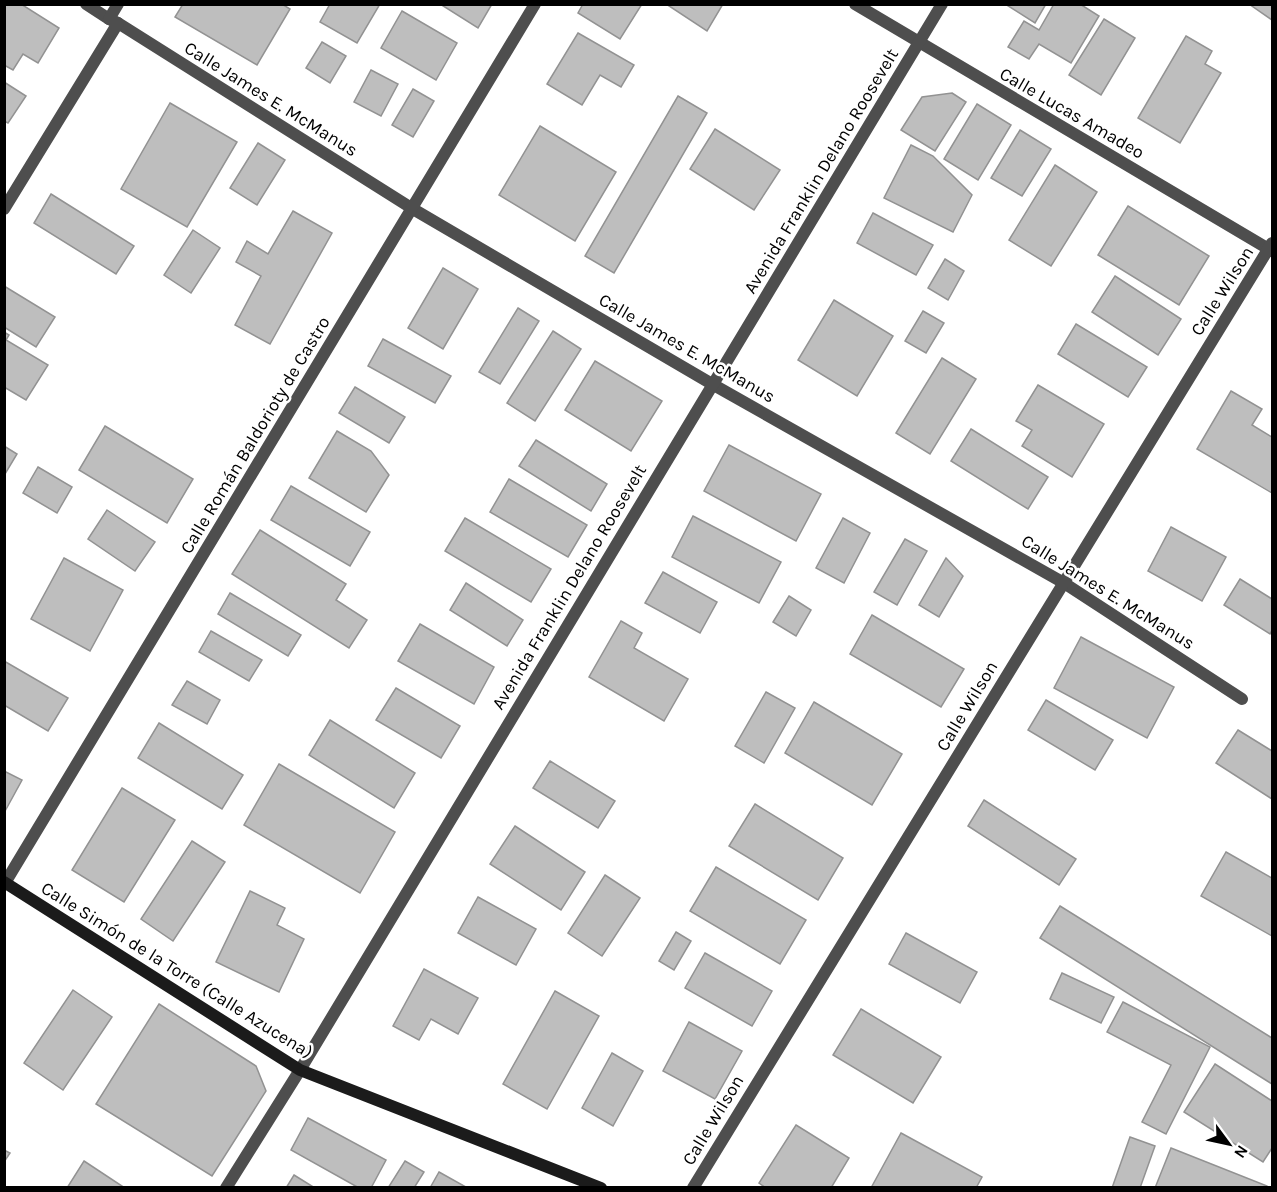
<svg xmlns="http://www.w3.org/2000/svg" width="1277" height="1192" font-family="Karla,sans-serif">
<style>
.building{fill:#bebebe;stroke:#929292;stroke-width:1.5}
.lines{fill:none;stroke-linecap:round;stroke-linejoin:round}
.street{stroke:#4e4e4e;stroke-width:12}
.secondary{stroke:#1b1b1b;stroke-width:12}
.labels{text-anchor:middle;stroke-width:5;stroke-linejoin:round;paint-order:stroke}
.street-label{font-size:18px;fill:#000;stroke:#fff}
</style>
<rect width="100%" height="100%" fill="#fff"/>
<!-- building -->
<g class="building">
<path d="M4,4h17l38,24 -21,35 -15,-9 -10,16 -9,-5z"/>
<path d="M183,4h99l8,5 -33,56 -82,-48z"/>
<path d="M330,4h50l-23,39 -37,-21z"/>
<path d="M440,4h52l-14,24z"/>
<path d="M583,4h59l-22,35 -42,-26z"/>
<path d="M666,4h57l-16,27z"/>
<path d="M1005,4h41l-11,19z"/>
<path d="M1054,4h26l19,12 -28,47 -32,-19 -10,15 -21,-12 16,-26 15,9z"/>
<path d="M1249,4h23v16z"/>
<path d="M402,11l55,32 -21,37 -55,-32z"/>
<path d="M1104,19l31,19 -34,57 -32,-20z"/>
<path d="M578,33l56,32 -13,22 -21,-12 -18,30 -35,-21z"/>
<path d="M1186,36l26,15 -7,13 16,9 -41,70 -42,-25z"/>
<path d="M322,42l24,14 -16,27 -24,-15z"/>
<path d="M371,70l27,14 -17,32 -27,-14z"/>
<path d="M4,82l22,14 -18,27 -4,-2z"/>
<path d="M413,89l21,12 -21,36 -21,-12z"/>
<path d="M952,93l14,9 -31,49 -34,-21 21,-33z"/>
<path d="M678,96l29,17 -93,160 -29,-17z"/>
<path d="M170,103l67,39 -50,85 -66,-38z"/>
<path d="M977,104l34,21 -33,55 -34,-21z"/>
<path d="M540,126l76,46 -41,69 -76,-46z"/>
<path d="M715,129l65,41 -26,40 -64,-41z"/>
<path d="M1020,130l31,19 -29,47 -31,-18z"/>
<path d="M258,143l27,17 -28,45 -27,-17z"/>
<path d="M911,145l22,11 39,39 -19,37 -69,-34z"/>
<path d="M1055,165l42,27 -46,74 -42,-26z"/>
<path d="M51,194l83,52 -18,28 -82,-51z"/>
<path d="M1128,206l81,50 -30,49 -81,-50z"/>
<path d="M293,211l39,22 -62,111 -35,-19 26,-49 -25,-14 11,-21 21,13z"/>
<path d="M873,213l60,32 -17,30 -59,-32z"/>
<path d="M193,230l27,18 -29,45 -27,-18z"/>
<path d="M945,259l19,12 -16,29 -20,-12z"/>
<path d="M443,268l35,21 -35,60 -35,-21z"/>
<path d="M1115,276l66,43 -23,36 -66,-43z"/>
<path d="M4,286l51,31 -19,30 -32,-20z"/>
<path d="M834,300l59,36 -36,60 -59,-36z"/>
<path d="M518,308l21,13 -39,63 -21,-12z"/>
<path d="M923,311l21,12 -18,30 -21,-12z"/>
<path d="M1076,324l71,43 -19,30 -70,-43z"/>
<path d="M553,331l28,18 -46,72 -28,-18z"/>
<path d="M4,332l5,3 -3,5 42,25 -22,35 -22,-13z"/>
<path d="M383,339l68,37 -16,27 -67,-37z"/>
<path d="M942,358l34,21 -46,75 -34,-21z"/>
<path d="M595,361l67,40 -31,50 -66,-41z"/>
<path d="M1038,385l66,39 -32,53 -50,-31 10,-16 -16,-9z"/>
<path d="M355,387l50,30 -16,26 -50,-30z"/>
<path d="M1231,391l31,18 -10,16 20,12v56l-75,-44z"/>
<path d="M105,426l88,53 -26,44 -88,-53z"/>
<path d="M971,429l77,48 -20,32 -77,-48z"/>
<path d="M337,431l34,20 18,24 -23,37 -57,-34z"/>
<path d="M536,440l71,44 -16,27 -72,-45z"/>
<path d="M729,445l92,49 -25,47 -92,-50z"/>
<path d="M4,446l13,8 -12,20h-1z"/>
<path d="M38,467l34,20 -15,26 -34,-20z"/>
<path d="M509,479l78,46 -19,32 -78,-45z"/>
<path d="M291,486l79,46 -20,34 -79,-46z"/>
<path d="M107,510l48,32 -20,29 -47,-32z"/>
<path d="M693,516l88,46 -22,41 -87,-46z"/>
<path d="M465,518l86,51 -20,33 -86,-51z"/>
<path d="M843,518l27,15 -26,50 -28,-15z"/>
<path d="M1171,527l55,30 -24,44 -54,-30z"/>
<path d="M260,530l86,54 -10,16 31,20 -18,28 -117,-74z"/>
<path d="M905,539l22,12 -30,54 -23,-13z"/>
<path d="M64,558l59,32 -33,61 -59,-32z"/>
<path d="M946,558l17,18 -24,41 -20,-12z"/>
<path d="M663,572l54,30 -17,31 -55,-30z"/>
<path d="M1240,579l32,20v31l-2,4 -46,-29z"/>
<path d="M466,583l57,37 -16,26 -57,-36z"/>
<path d="M230,593l71,42 -13,21 -70,-42z"/>
<path d="M789,596l22,14 -15,26 -23,-14z"/>
<path d="M872,615l92,54 -23,38 -91,-53z"/>
<path d="M621,621l21,12 -8,15 54,31 -24,42 -75,-44z"/>
<path d="M420,624l74,43 -20,37 -76,-43z"/>
<path d="M211,631l51,29 -13,21 -50,-29z"/>
<path d="M1081,637l93,50 -27,51 -93,-50z"/>
<path d="M4,661l64,37 -20,33 -44,-26z"/>
<path d="M187,681l33,19 -13,24 -35,-19z"/>
<path d="M396,688l64,38 -19,32 -65,-38z"/>
<path d="M766,692l29,16 -31,55 -29,-17z"/>
<path d="M1046,700l67,40 -18,30 -67,-40z"/>
<path d="M814,702l88,52 -30,51 -87,-52z"/>
<path d="M330,720l85,53 -21,35 -85,-53z"/>
<path d="M159,723l84,52 -21,34 -84,-51z"/>
<path d="M1238,730l34,21v48l-56,-36z"/>
<path d="M550,761l65,40 -17,27 -65,-40z"/>
<path d="M279,764l116,68 -35,61 -116,-68z"/>
<path d="M4,771l18,9 -18,33z"/>
<path d="M122,788l53,32 -51,82 -52,-32z"/>
<path d="M984,800l92,59 -17,26 -91,-59z"/>
<path d="M755,804l88,54 -25,42 -89,-54z"/>
<path d="M515,826l70,46 -24,38 -71,-46z"/>
<path d="M192,841l33,21 -52,79 -32,-22z"/>
<path d="M1226,852l46,26v58l-71,-40z"/>
<path d="M716,867l90,53 -26,44 -90,-53z"/>
<path d="M605,875l35,23 -38,58 -34,-23z"/>
<path d="M250,891l35,17 -8,17 27,14 -25,53 -63,-30z"/>
<path d="M478,897l58,32 -20,36 -58,-32z"/>
<path d="M1060,906l212,132v46l-232,-146z"/>
<path d="M676,932l15,9 -17,29 -15,-9z"/>
<path d="M906,933l71,39 -17,31 -71,-39z"/>
<path d="M705,953l67,38 -20,35 -67,-38z"/>
<path d="M424,969l54,29 -20,36 -27,-15 -12,21 -26,-14z"/>
<path d="M1062,973l52,24 -13,26 -51,-24z"/>
<path d="M73,990l39,27 -49,73 -39,-27z"/>
<path d="M555,991l44,25 -52,93 -44,-25z"/>
<path d="M1123,1002l87,45 -44,87 -24,-12 29,-57 -64,-33z"/>
<path d="M159,1004l97,62 10,25 -54,85 -116,-72z"/>
<path d="M861,1009l80,48 -28,46 -80,-48z"/>
<path d="M689,1022l53,29 -27,48 -52,-28z"/>
<path d="M612,1053l31,18 -30,55 -31,-18z"/>
<path d="M1215,1064l57,37v47l-9,14 -79,-50z"/>
<path d="M308,1118l78,42 -15,28h-12l-68,-38z"/>
<path d="M796,1125l53,33 -18,30h-65l-7,-5z"/>
<path d="M901,1133l81,44 -6,11h-105z"/>
<path d="M1130,1137l25,9 -15,42h-28z"/>
<path d="M1171,1148l96,38v2h-112z"/>
<path d="M4,1150l6,3 -6,9z"/>
<path d="M84,1161l41,27h-58z"/>
<path d="M405,1161l19,11 -10,16h-26z"/>
<path d="M439,1172l27,15 -36,1z"/>
<path d="M294,1175l21,13h-29z"/>
</g>
<g class="lines">
<!-- street -->
<g class="street">
<path d="M86,4l23,15"/>
<path d="M855,4l417,247"/>
<path d="M118,23l295,186 299,175 352,199 178,116"/>
<path d="M4,209l114,-186 -9,-4 9,-15"/>
<path d="M5,883l530,-879"/>
<path d="M226,1188l74,-118 642,-1066"/>
<path d="M693,1188l579,-945"/>
</g>
<!-- secondary -->
<path class="secondary" d="M4,882l296,188 301,118"/>
</g>
<g class="labels">
<!-- street labels -->
<g class="street-label">
<text transform="translate(271 99) rotate(32)" y="6">Calle James E. McManus</text>
<text transform="translate(1072 113) rotate(30)" y="6">Calle Lucas Amadeo</text>
<text transform="translate(821 171) rotate(-59)" y="6">Avenida Franklin Delano Roosevelt</text>
<text transform="translate(1222 291) rotate(-58)" y="6">Calle Wilson</text>
<text transform="translate(687 348) rotate(30)" y="6">Calle James E. McManus</text>
<text transform="translate(255 435) rotate(-59)" y="6">Calle Román Baldorioty de Castro</text>
<text transform="translate(569 587) rotate(-59)" y="6">Avenida Franklin Delano Roosevelt</text>
<text transform="translate(1108 592) rotate(32)" y="6">Calle James E. McManus</text>
<text transform="translate(967 706) rotate(-59)" y="6">Calle Wilson</text>
<text transform="translate(177 970) rotate(32)" y="6">Calle Simón de la Torre (Calle Azucena)</text>
<text transform="translate(713 1120) rotate(-59)" y="6">Calle Wilson</text>
</g>
</g>
<!-- border -->
<rect width="1277" height="1192" fill="none" stroke="#000000" stroke-width="12"/>
<!-- north arrow -->
<g transform="translate(1229 1144) rotate(123)" stroke="#ffffff" stroke-width="4.5" paint-order="stroke">
<path d="M0-4.5L10 22L0 15L-10 22Z" fill="#000000"/>
<text y="-9" font-size="16" font-weight="bold" text-anchor="middle" fill="#000000">N</text>
</g>
</svg>
